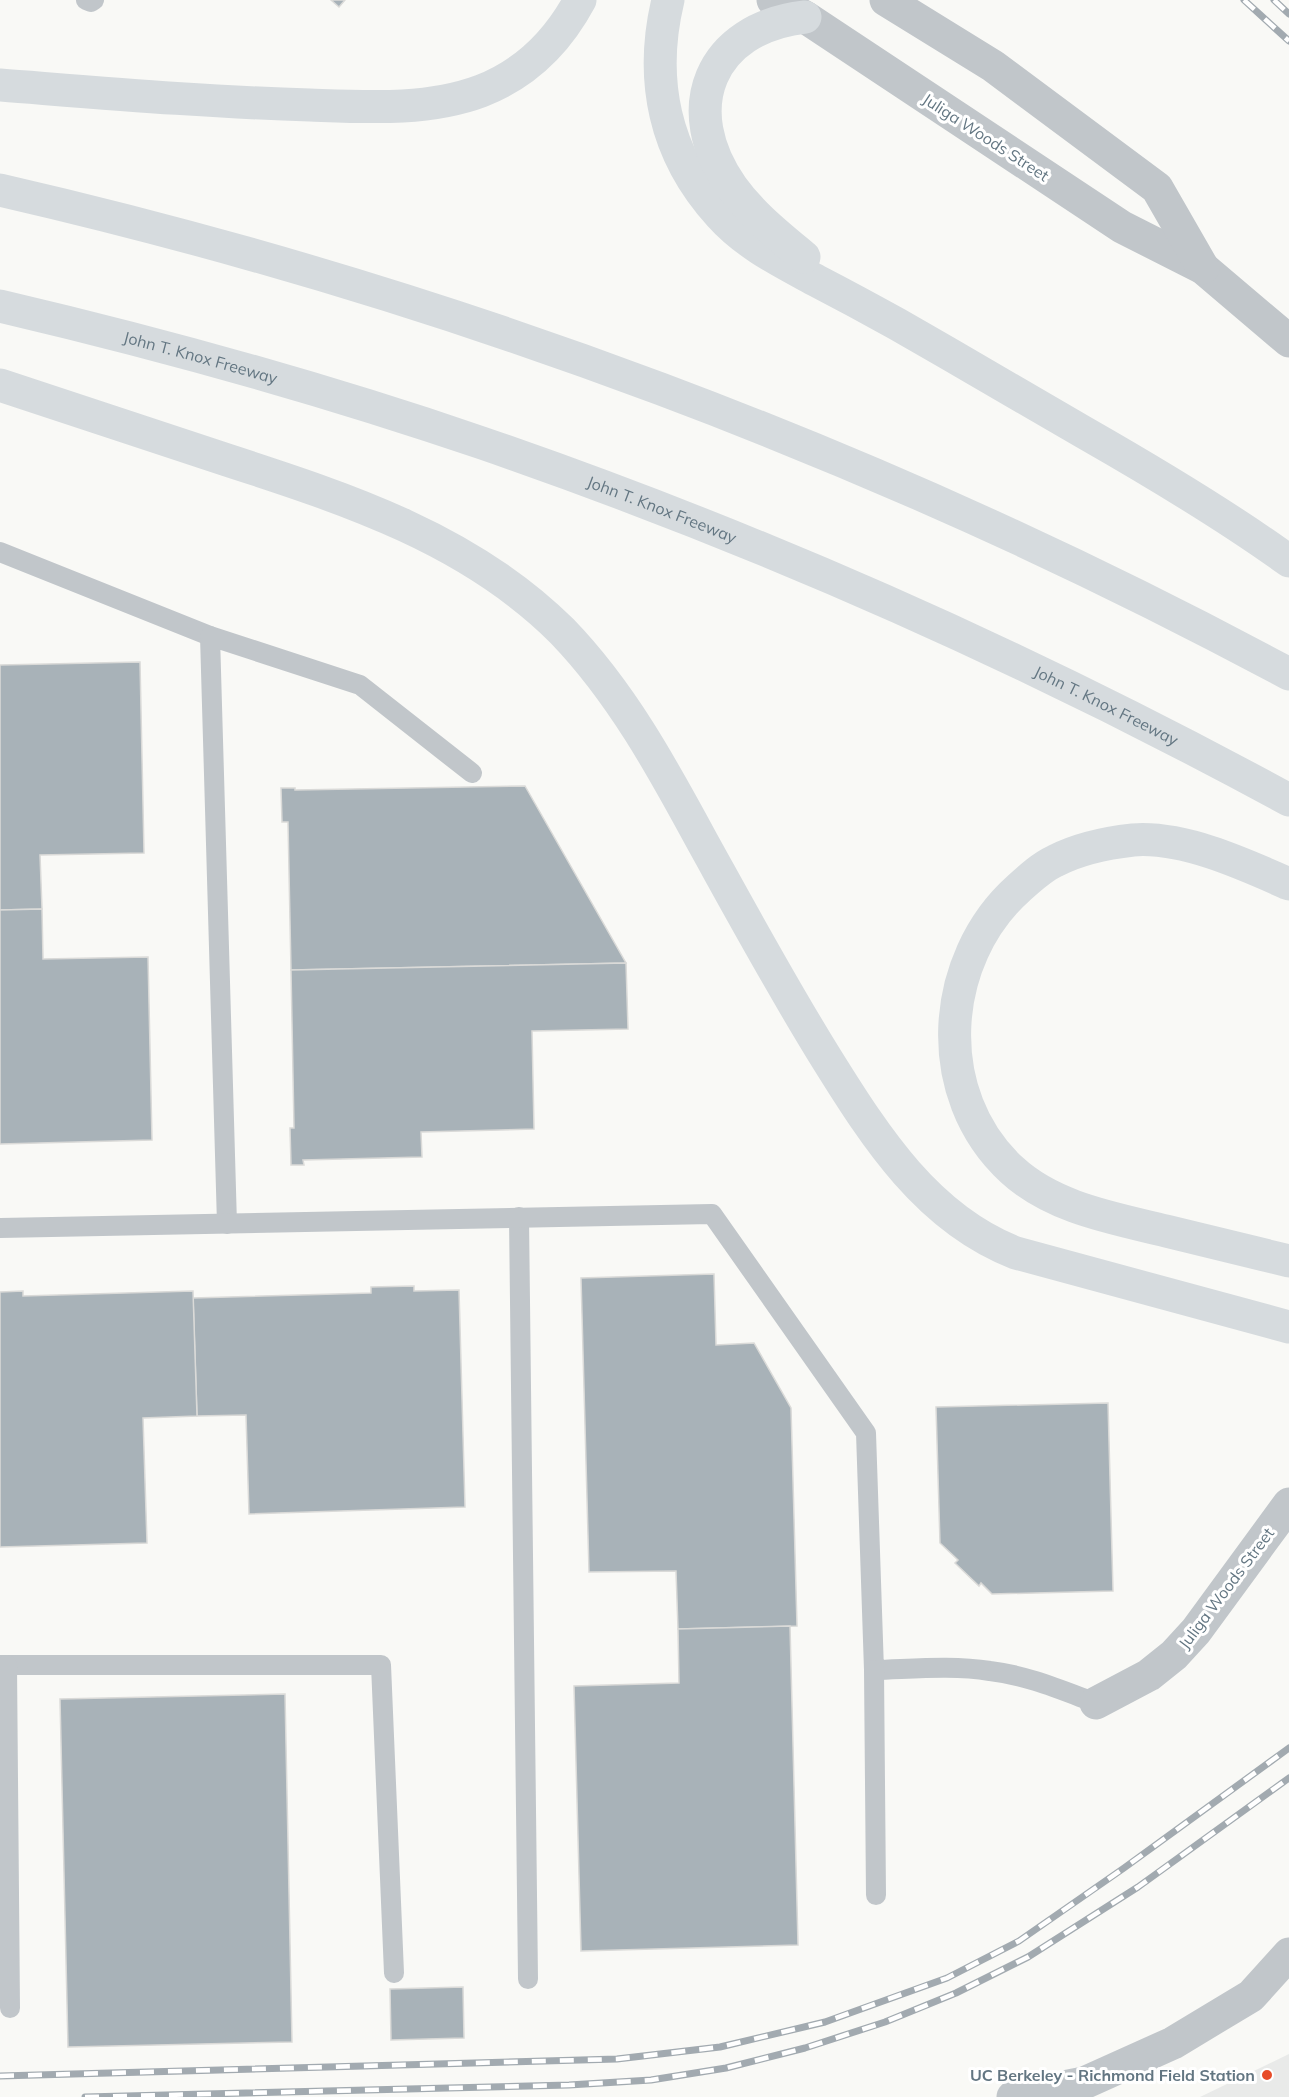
<svg xmlns="http://www.w3.org/2000/svg" width="1289" height="2097" font-family="Mulish,sans-serif">
<style>
.built{fill:#e9eae9}
.building{fill:#a8b2b8;stroke:#dadad8;stroke-width:1.5}
.lines{fill:none;stroke-linecap:round;stroke-linejoin:round}
.service{stroke:#c1c6ca;stroke-width:20}
.minor{stroke:#c1c6ca;stroke-width:33}
.tertiary{stroke:#c1c6ca;stroke-width:33}
.motorway{stroke:#d6dbde;stroke-width:33}
.rail-casing{stroke:#a2aab0;stroke-width:7}
.rail{stroke:#fff;stroke-width:4.5;stroke-dasharray:14;stroke-linecap:butt}
.poi-dot{fill:#e74b27;stroke:#fff;stroke-width:2}
.labels{text-anchor:middle;stroke-width:6;stroke-linejoin:round;paint-order:stroke}
.street-label{font-size:16px;fill:#637682;stroke:#fff}
.poi-label{font-size:16px;font-weight:bold;fill:#637682;stroke:#fff;text-anchor:end}
</style>
<rect width="100%" height="100%" fill="#f9f9f6"/>
<!-- built -->
<path class="built" d="M1289,2054v43h-89z"/>
<!-- building -->
<g class="building">
<path d="M331,0h14l-6,7z"/>
<path d="M140,662l4,191 -104,2 2,54 -42,1v-245z"/>
<path d="M525,786l101,177 -335,7 -3,-148h-6l-1,-34h14v2z"/>
<path d="M42,909l1,50 105,-2 4,183 -152,4v-234z"/>
<path d="M626,963l2,66 -96,2 2,98 -113,3 1,25 -119,3 1,5h-13l-1,-37h4l-3,-158z"/>
<path d="M714,1274l2,71 38,-2 37,65 6,218 -119,3 -2,-58 -87,1 -8,-294z"/>
<path d="M414,1286v5l45,-1 6,217 -216,7 -3,-99 -49,1 -4,-118 178,-5v-6z"/>
<path d="M23,1291v5l170,-5 4,125 -54,2 4,125 -147,4v-255z"/>
<path d="M1108,1403l5,188 -121,3 -11,-11 -2,3 -24,-23 3,-3 -18,-17 -4,-136z"/>
<path d="M790,1626l8,319 -217,6 -7,-265 105,-3 -1,-54z"/>
<path d="M285,1694l7,348 -224,5 -8,-348z"/>
<path d="M463,1987l1,51 -73,2 -1,-51z"/>
</g>
<g class="lines">
<!-- service -->
<g class="service">
<path d="M86,0l5,2 3,-2"/>
<path d="M0,552l210,84"/>
<path d="M519,1217l9,762"/>
<path d="M227,1224l-17,-588 150,49 112,88"/>
<path d="M0,1228l712,-14 154,219 8,237c39,-1 78,-5 116,1 36,4 71,19 106,32"/>
<path d="M0,1665h381l13,308"/>
<path d="M7,1665l3,343"/>
<path d="M874,1670l2,225"/>
</g>
<!-- minor -->
<path class="minor" d="M1096,1703l53,-28 25,-20 22,-24 93,-127"/>
<!-- tertiary -->
<g class="tertiary">
<path d="M773,0l32,17 317,210 81,41 86,73"/>
<path d="M886,0l107,66 164,122 46,80"/>
<path d="M1013,2097l71,-14 89,-40 78,-47 38,-42"/>
</g>
<!-- motorway -->
<g class="motorway">
<path d="M668,0c-19,79 -4,154 52,215 27,30 62,47 97,66 27,14 53,28 80,43 63,36 126,73 188,109 70,40 139,81 204,128"/>
<path d="M0,85c103,8 206,17 310,20 56,2 118,6 171,-14 44,-17 77,-50 99,-91"/>
<path d="M0,190c448,103 884,266 1289,484"/>
<path d="M804,257c-25,-21 -52,-42 -72,-70 -55,-78 -23,-159 73,-170"/>
<path id="s1" d="M0,306c162,38 324,83 482,137 279,96 548,216 807,357"/>
<path d="M0,385c76,25 151,50 227,75 120,39 243,79 335,171 59,61 100,136 140,210 41,74 81,148 126,220 48,77 100,158 188,192l273,74"/>
<path d="M1289,884c-45,-20 -106,-48 -156,-44 -27,3 -53,8 -78,21 -13,6 -25,17 -36,27 -80,71 -89,207 -7,282 41,38 101,48 154,61 41,10 82,20 123,30"/>
</g>
<defs>
<g id="rail">
<path d="M1244,0l45,41"/>
<path d="M1274,0l15,14"/>
<path d="M0,2076l617,-17 103,-12 105,-25 122,-44 72,-37 105,-73 165,-120"/>
<path d="M85,2097l484,-12 82,-5 75,-12 79,-20 80,-26 71,-29 72,-36 110,-70 151,-109"/>
</g>
</defs>
<!-- rail casing -->
<use href="#rail" class="rail-casing"/>
<!-- rail -->
<use href="#rail" class="rail"/>
</g>
<!-- markers -->
<circle class="poi-dot" cx="1267" cy="2075" r="6"/>
<g class="labels">
<!-- street labels -->
<g class="street-label">
<text transform="translate(986 137) rotate(33)" y="6">Juliga Woods Street</text>
<text dy="6" stroke="none"><textPath href="#s1" startOffset="207">John T. Knox Freeway</textPath></text>
<text dy="6" stroke="none"><textPath href="#s1" startOffset="693">John T. Knox Freeway</textPath></text>
<text dy="6" stroke="none"><textPath href="#s1" startOffset="1179">John T. Knox Freeway</textPath></text>
<text transform="translate(1226 1588) rotate(-53)" y="6">Juliga Woods Street</text>
</g>
<!-- poi labels -->
<g class="poi-label">
<text x="1255" y="2081">UC Berkeley - Richmond Field Station</text>
</g>
</g>
</svg>
